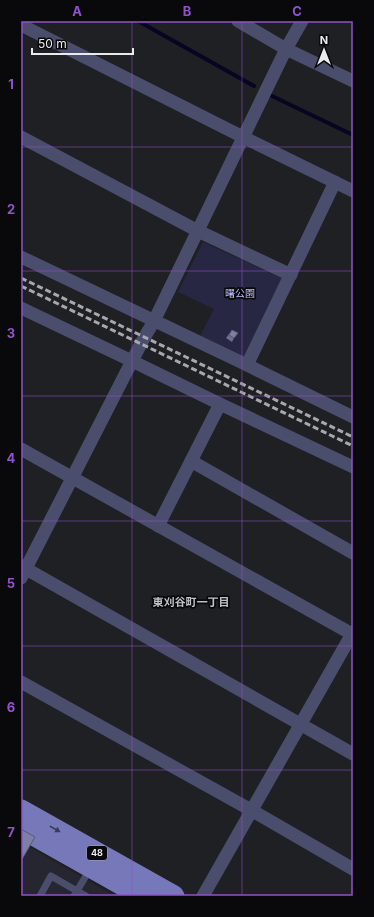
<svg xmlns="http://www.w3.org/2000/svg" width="374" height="917" font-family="Inter,'Noto Sans JP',sans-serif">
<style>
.built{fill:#252630}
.green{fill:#272744}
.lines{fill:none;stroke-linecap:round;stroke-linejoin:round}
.stream{stroke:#080522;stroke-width:4}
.service{stroke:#4b4d6d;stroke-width:7}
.minor{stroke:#4b4d6d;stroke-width:13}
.primary{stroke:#7678ba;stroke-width:21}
.rail{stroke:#a7a8ab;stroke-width:3;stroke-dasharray:6 3;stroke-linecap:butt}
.wall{fill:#6c6d8f}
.building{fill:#7d7fa6;stroke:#585974}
.oneway{fill:#3a3b5a}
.grid{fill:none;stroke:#9152c8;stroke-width:1;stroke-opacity:0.55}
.labels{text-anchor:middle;stroke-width:3.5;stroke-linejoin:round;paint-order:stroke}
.shield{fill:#09090c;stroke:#a6a6aa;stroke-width:1}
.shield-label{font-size:9px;font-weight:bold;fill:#eaeaed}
.park-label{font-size:10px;fill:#bbbefe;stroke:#09090c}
.neighbourhood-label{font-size:11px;font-weight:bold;fill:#c1c2c8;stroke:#09090c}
.neatline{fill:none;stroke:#9152c8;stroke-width:1.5}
.grid-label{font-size:13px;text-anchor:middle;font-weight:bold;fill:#9152c8}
</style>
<rect width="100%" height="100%" fill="#1f2024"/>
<!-- built -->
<path class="built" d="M21,842l94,54h-94z"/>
<!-- green -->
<path class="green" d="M203,242l79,36 -38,79 -44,-21 14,-27 -36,-17z"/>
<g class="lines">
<!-- stream -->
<g class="stream">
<path d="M138,21l116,65"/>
<path d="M272,96l81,39"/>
</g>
<!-- service -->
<g class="service">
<path d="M40,896l11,-20 26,15 13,-22"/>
<path d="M74,896l3,-5 9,5"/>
</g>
<!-- minor -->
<g class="minor">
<path d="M238,21l48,28 67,32"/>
<path d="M21,25l222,112 110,54"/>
<path d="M21,137l177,94 93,44"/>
<path d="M21,257l226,108 106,52"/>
<path d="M21,308l111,53 12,-23 10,-17 132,-272 16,-28"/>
<path d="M247,365l88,-183"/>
<path d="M21,449l331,185"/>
<path d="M191,461l162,92"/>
<path d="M158,526l62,-122"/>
<path d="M21,566l332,188"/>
<path d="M21,578l111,-217 88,43 133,63"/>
<path d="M21,682l230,128 102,59"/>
<path d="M203,896l150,-264"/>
</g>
<!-- primary -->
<g class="primary">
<path d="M21,810l153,86"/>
<path d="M21,828l121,68"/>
</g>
<!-- rail -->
<g class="rail">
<path d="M21,278l332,159"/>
<path d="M21,286l332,160"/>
</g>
</g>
<!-- wall -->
<path class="wall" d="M232,330l2,8 -2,4 -6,-4z"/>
<!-- building -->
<g class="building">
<path d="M232,330l6,3 -4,5 -5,-3z"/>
<path d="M21,829l14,8 -14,24z"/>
</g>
<!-- one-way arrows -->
<defs><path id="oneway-solid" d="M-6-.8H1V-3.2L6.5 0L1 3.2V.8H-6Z"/></defs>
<use class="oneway" href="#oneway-solid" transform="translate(55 829) rotate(29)"/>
<!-- grid -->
<path class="grid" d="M132,21v875M242,21v875M21,147h332M21,271h332M21,396h332M21,521h332M21,646h332M21,770h332"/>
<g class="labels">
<!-- shield labels -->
<rect class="shield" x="87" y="846" width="20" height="14" rx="3"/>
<g class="shield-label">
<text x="97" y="856">48</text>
</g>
<!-- park labels -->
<g class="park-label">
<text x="240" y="297">曙公園</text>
</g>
<!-- neighbourhood labels -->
<g class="neighbourhood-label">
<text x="191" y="606">東刈谷町一丁目</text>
</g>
</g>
<!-- border -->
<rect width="374" height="917" fill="none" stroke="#09090c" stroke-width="44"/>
<!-- north arrow -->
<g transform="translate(324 50)" stroke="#09090c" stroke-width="3" paint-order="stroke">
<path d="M0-3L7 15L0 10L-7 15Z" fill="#eaeaed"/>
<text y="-6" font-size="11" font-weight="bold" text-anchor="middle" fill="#eaeaed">N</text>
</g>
<!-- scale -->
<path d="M32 48v6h101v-6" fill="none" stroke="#eaeaed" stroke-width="2"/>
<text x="38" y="48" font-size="12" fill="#eaeaed" stroke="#09090c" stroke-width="3" paint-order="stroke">50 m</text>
<rect x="22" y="22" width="330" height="873" class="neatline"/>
<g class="grid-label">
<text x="77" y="16">A</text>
<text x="187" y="16">B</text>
<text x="297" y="16">C</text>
<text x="11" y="89">1</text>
<text x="11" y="214">2</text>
<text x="11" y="338">3</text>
<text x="11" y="463">4</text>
<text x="11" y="588">5</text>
<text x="11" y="712">6</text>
<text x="11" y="837">7</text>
</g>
</svg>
